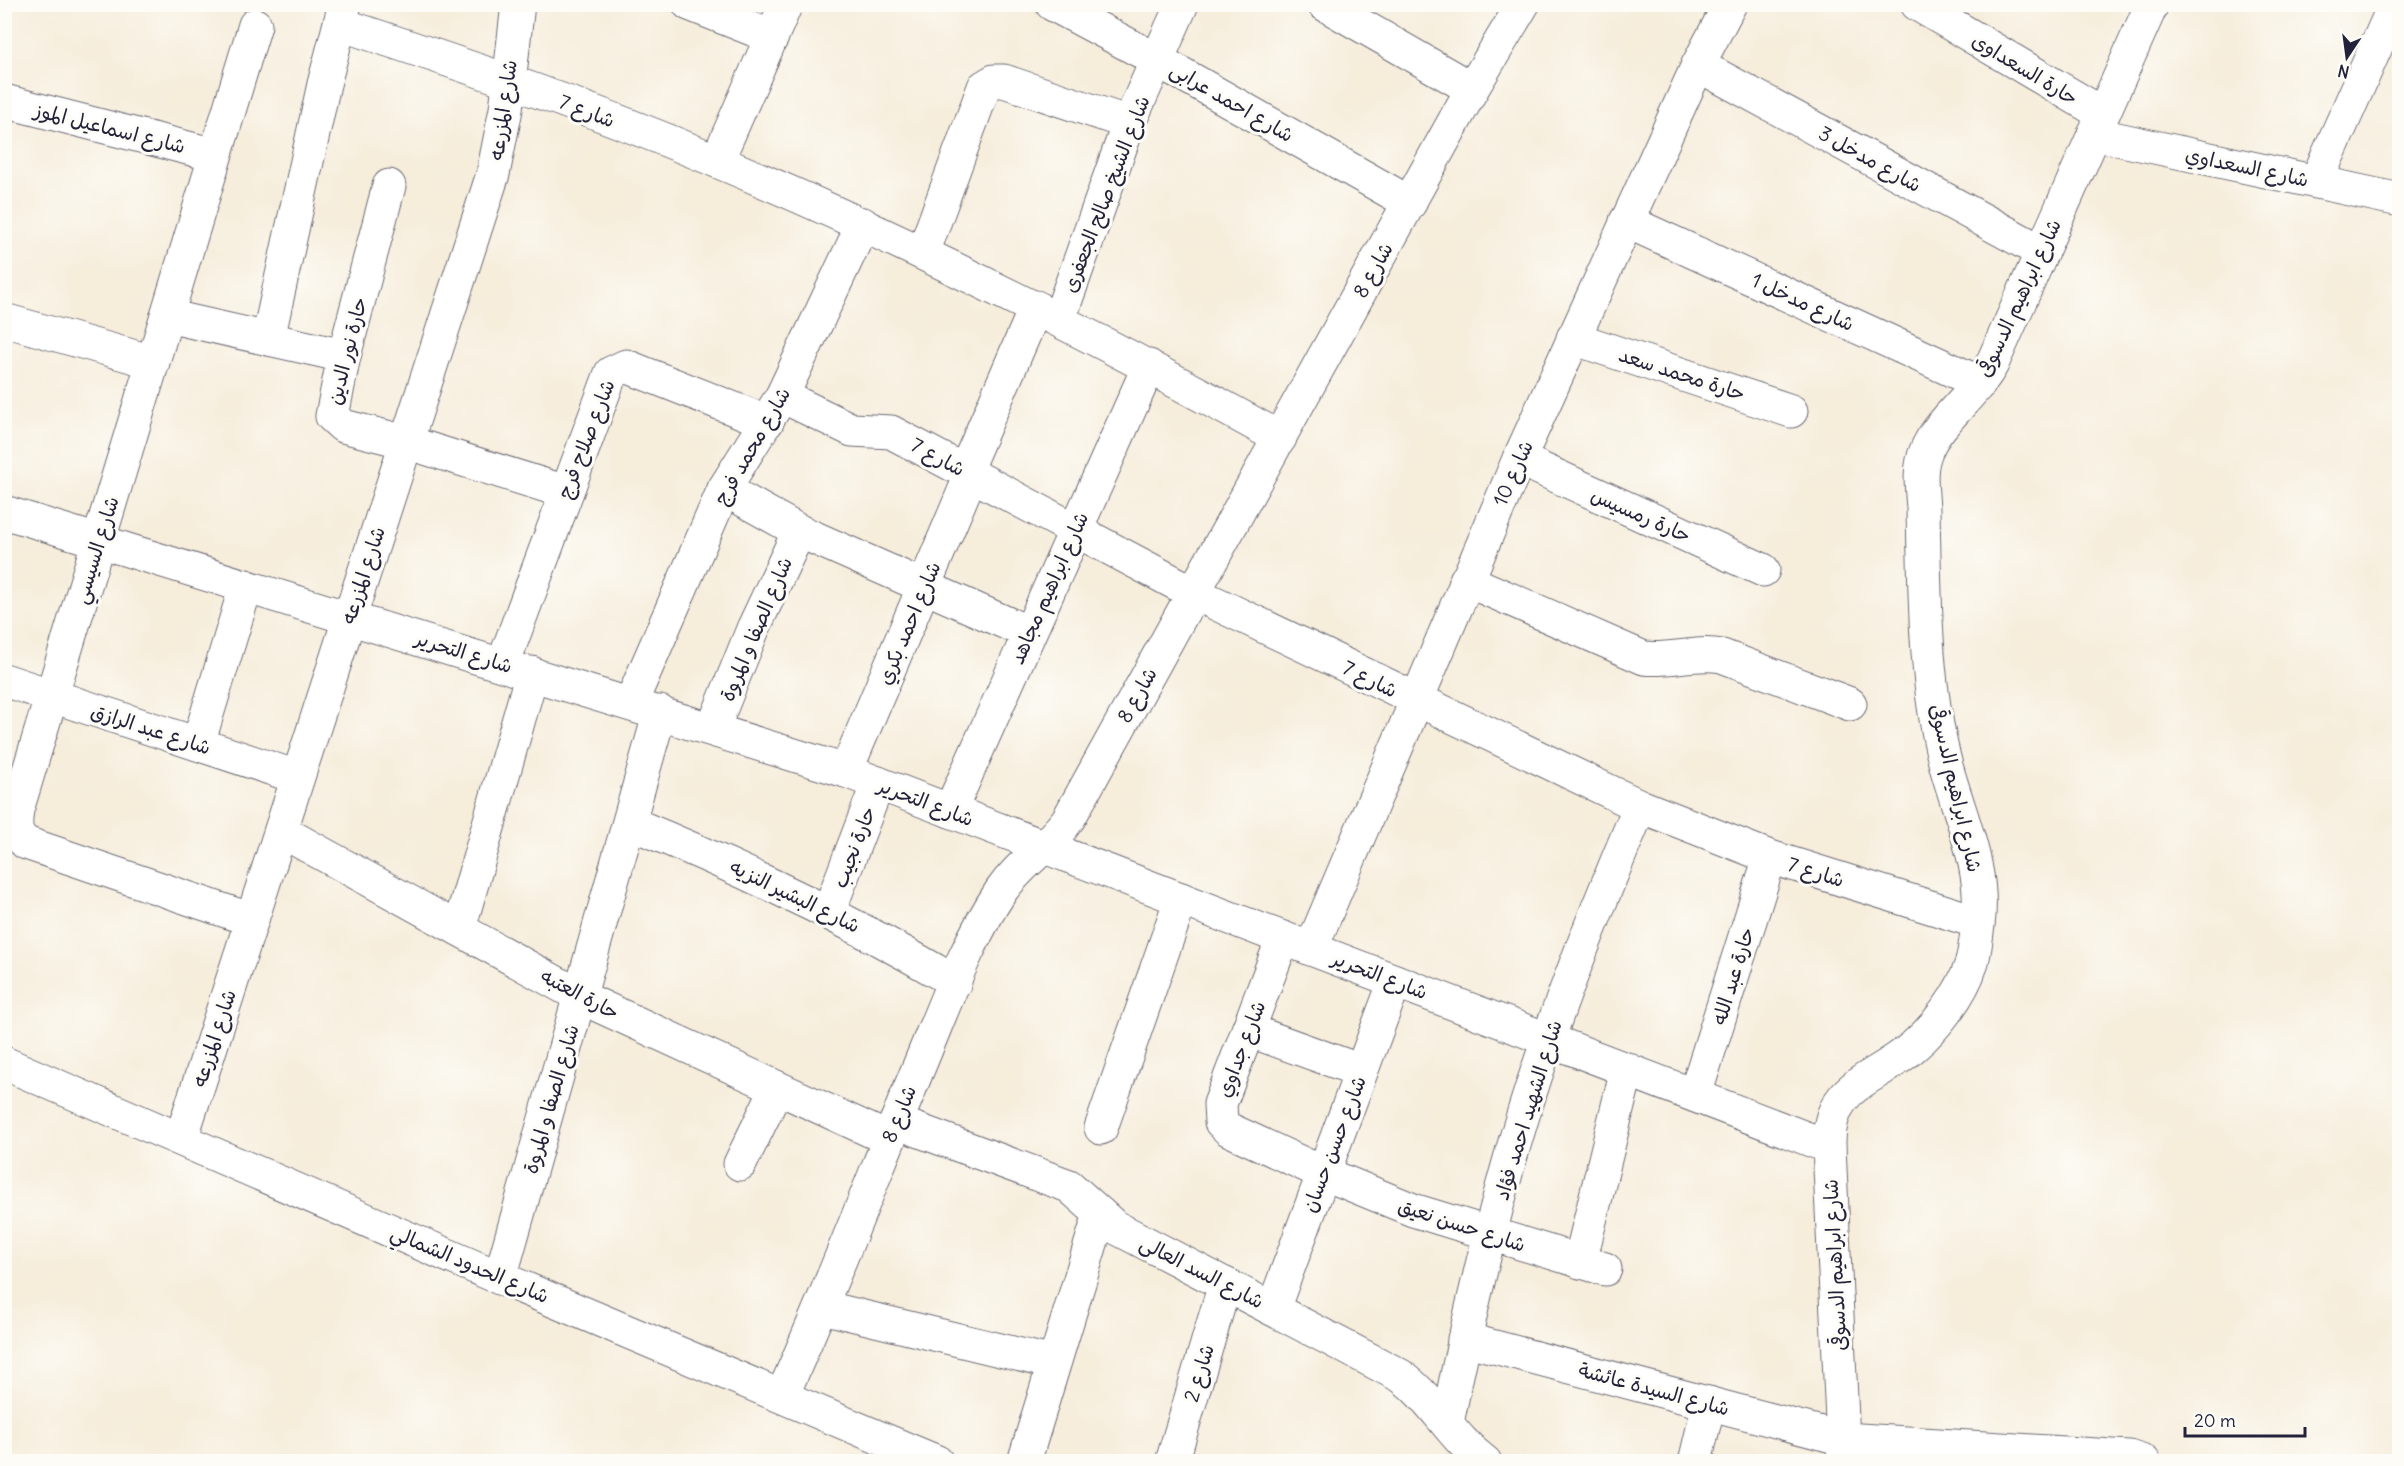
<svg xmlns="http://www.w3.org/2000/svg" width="2404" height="1466" font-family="Delius,'Playpen Sans Arabic',sans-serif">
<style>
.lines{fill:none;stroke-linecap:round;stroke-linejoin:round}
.street-casing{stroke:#6c6973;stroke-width:35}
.street{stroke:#fff;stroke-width:33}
.labels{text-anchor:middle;stroke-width:6;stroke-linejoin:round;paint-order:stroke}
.street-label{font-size:20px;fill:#22223b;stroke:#fdfcf7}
</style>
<rect width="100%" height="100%" fill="#fdfcf7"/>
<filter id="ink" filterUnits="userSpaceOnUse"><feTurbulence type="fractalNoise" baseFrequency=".0167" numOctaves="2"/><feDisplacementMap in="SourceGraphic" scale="12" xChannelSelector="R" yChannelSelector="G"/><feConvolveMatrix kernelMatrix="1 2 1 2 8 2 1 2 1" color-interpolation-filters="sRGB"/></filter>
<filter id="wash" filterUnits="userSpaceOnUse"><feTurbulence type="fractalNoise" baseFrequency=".008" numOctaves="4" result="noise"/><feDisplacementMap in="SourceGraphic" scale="24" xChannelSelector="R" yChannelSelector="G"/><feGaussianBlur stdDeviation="1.35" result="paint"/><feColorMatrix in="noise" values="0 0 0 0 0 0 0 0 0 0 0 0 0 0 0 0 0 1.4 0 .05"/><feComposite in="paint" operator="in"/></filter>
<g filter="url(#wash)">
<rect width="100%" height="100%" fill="#f6eddb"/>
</g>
<g filter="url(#ink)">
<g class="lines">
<defs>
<g id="street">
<path d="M689,4l83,33"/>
<path d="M1052,4l107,57 251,142"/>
<path d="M1324,4l148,85"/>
<path d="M1917,4l186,110"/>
<path d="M340,24c127,42 255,85 379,138 193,81 378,175 561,276"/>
<path d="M1698,65l344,187"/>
<path d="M4,101l211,54"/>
<path d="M2094,134l306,66"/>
<path d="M717,161l69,-157"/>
<path d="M2316,182l79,-178"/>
<path d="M389,186l-45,170 -12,60 11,10 63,16 160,50"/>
<path d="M1626,221l354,162"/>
<path d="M923,253l61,-166 10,-6h10l125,42"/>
<path d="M167,316l177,40"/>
<path d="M1059,319l70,-196 53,-119"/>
<path d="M4,320l149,42"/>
<path d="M1573,338l218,73"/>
<path d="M268,339l56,-255 21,-80"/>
<path d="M782,396l70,34 39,2 303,161 446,213 130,51 208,65"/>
<path d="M1519,459l244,111"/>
<path d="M965,471l71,-164"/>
<path d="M724,489l75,42 230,102"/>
<path d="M4,512l842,259 983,376"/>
<path d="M1466,580l178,78c27,3 51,-7 78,-2l128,48"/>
<path d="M503,664l108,-291 15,-7 141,56"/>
<path d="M4,680l293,97"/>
<path d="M631,703l93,-214 58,-93 81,-172"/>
<path d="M713,728l40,-99 46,-98"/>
<path d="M198,744l48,-158"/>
<path d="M846,771l125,-296"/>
<path d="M950,811l199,-445"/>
<path d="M630,823c113,46 220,97 325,159"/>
<path d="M281,831l310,171 298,137"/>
<path d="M829,911l49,-128"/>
<path d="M252,920l-226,-77c-12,-10 -11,-18 -9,-33l238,-785"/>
<path d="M459,929l73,-256"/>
<path d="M1283,938l-63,166 1,18 7,7 95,44 90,37 192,59"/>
<path d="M1311,949l208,-490 179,-394 32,-61"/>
<path d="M1248,1030l113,41"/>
<path d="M4,1063l496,215 437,184"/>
<path d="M1695,1095l75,-238"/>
<path d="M896,1122l173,64 46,41 286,149c34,25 50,61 84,86"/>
<path d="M1101,1128l80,-229"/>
<path d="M181,1139l312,-965 13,-65 12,-105"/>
<path d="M740,1164l37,-76"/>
<path d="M1580,1262l47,-193"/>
<path d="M500,1278l160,-566"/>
<path d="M822,1307l232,56"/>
<path d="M1273,1309l122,-328"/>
<path d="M1464,1339l380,100 285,18 15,5"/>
<path d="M782,1396c49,-109 92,-221 138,-332 24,-58 46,-120 81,-173 19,-28 49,-45 68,-73l403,-729 51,-85"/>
<path d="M1447,1423c23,-113 49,-226 85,-336 31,-95 69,-188 108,-281"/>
<path d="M1024,1462l76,-248"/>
<path d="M1172,1462l53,-178"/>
<path d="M1695,1462l14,-59"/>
<path d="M1844,1462l-15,-315c-2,-64 45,-65 85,-101 22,-19 48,-52 57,-81 4,-12 5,-27 7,-40 8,-57 -19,-109 -33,-163 -21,-83 -20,-168 -22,-253 -1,-20 -5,-39 3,-58 12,-30 49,-56 66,-87l160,-360"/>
</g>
</defs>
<!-- street casing -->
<use href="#street" class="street-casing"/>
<!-- street -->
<use href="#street" class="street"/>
</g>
</g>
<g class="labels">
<!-- street labels -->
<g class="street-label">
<text transform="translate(2025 69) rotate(31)" y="7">حارة السعداوى</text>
<text transform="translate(1232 102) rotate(30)" y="7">شارع احمد عرابى</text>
<text transform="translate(503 110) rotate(-82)" y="7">شارع المزرعه</text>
<text transform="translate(587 111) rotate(21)" y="7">شارع 7</text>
<text transform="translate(110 128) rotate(14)" y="7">شارع اسماعيل الموز</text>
<text transform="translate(1870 159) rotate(29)" y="7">شارع مدخل 3</text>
<text transform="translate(2247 167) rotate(12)" y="7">شارع السعداوي</text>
<text transform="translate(1106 194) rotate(-69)" y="7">شارع الشيخ صالح الجعفرى</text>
<text transform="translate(1373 270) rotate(-61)" y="7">شارع 8</text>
<text transform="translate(2019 298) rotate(-65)" y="7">شارع ابراهيم الدسوقى</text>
<text transform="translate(1803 302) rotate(25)" y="7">شارع مدخل 1</text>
<text transform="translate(347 351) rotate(-76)" y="7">حارة نور الدين</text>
<text transform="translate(1682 374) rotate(18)" y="7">حارة محمد سعد</text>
<text transform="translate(586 439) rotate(-69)" y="7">شارع صلاح فرج</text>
<text transform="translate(752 446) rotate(-60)" y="7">شارع محمد فرج</text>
<text transform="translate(938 457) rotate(28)" y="7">شارع 7</text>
<text transform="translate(1513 473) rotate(-66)" y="7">شارع 10</text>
<text transform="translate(1641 515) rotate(24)" y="7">حارة رمسيس</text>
<text transform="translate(96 550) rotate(-73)" y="7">شارع السيسي</text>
<text transform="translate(363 575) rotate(-72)" y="7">شارع المزرعه</text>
<text transform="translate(1049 588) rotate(-66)" y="7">شارع ابراهيم مجاهد</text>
<text transform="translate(909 623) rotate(-67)" y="7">شارع احمد بكري</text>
<text transform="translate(756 629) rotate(-67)" y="7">شارع الصفا و المروة</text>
<text transform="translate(464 652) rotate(17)" y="7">شارع التحرير</text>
<text transform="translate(1370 679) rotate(26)" y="7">شارع 7</text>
<text transform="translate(1137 695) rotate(-61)" y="7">شارع 8</text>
<text transform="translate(151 729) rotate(18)" y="7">شارع عبد الرازق</text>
<text transform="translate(1956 788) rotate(77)" y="7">شارع ابراهيم الدسوقى</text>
<text transform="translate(926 802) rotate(21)" y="7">شارع التحرير</text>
<text transform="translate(854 847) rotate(-69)" y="7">حارة نجيب</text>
<text transform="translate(1816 872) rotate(17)" y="7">شارع 7</text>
<text transform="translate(795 896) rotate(26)" y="7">شارع البشير النزيه</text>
<text transform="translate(1380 975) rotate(21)" y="7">شارع التحرير</text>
<text transform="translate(1733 976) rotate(-73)" y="7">حارة عبد الله</text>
<text transform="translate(580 994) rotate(28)" y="7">حارة العتبه</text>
<text transform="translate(214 1038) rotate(-72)" y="7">شارع المزرعه</text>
<text transform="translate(1241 1049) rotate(-69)" y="7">شارع جداوي</text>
<text transform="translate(551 1099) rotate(-74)" y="7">شارع الصفا و المروة</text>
<text transform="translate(1528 1110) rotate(-73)" y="7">شارع الشهيد احمد فؤاد</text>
<text transform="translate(899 1114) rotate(-68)" y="7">شارع 8</text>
<text transform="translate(1334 1144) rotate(-69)" y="7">شارع حسن حسان</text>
<text transform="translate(1462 1225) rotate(18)" y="7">شارع حسن نعيق</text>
<text transform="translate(470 1264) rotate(23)" y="7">شارع الحدود الشمالي</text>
<text transform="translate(1835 1265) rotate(-93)" y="7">شارع ابراهيم الدسوقى</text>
<text transform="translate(1202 1272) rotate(27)" y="7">شارع السد العالى</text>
<text transform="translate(1199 1373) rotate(-73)" y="7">شارع 2</text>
<text transform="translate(1654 1389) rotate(15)" y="7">شارع السيدة عائشة</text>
</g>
</g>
<!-- margin -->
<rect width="2404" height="1466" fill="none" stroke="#fdfcf7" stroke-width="24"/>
<!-- north arrow -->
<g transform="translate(2347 57) rotate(193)" stroke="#fdfcf7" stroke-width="4.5" paint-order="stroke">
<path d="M0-4.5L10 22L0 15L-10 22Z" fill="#22223b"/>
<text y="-9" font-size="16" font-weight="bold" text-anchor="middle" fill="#22223b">N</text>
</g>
<!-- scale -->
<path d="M2185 1427v9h120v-9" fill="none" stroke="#22223b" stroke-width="3"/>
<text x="2194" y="1427" font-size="18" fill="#22223b" stroke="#fdfcf7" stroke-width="4.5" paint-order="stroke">20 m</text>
</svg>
